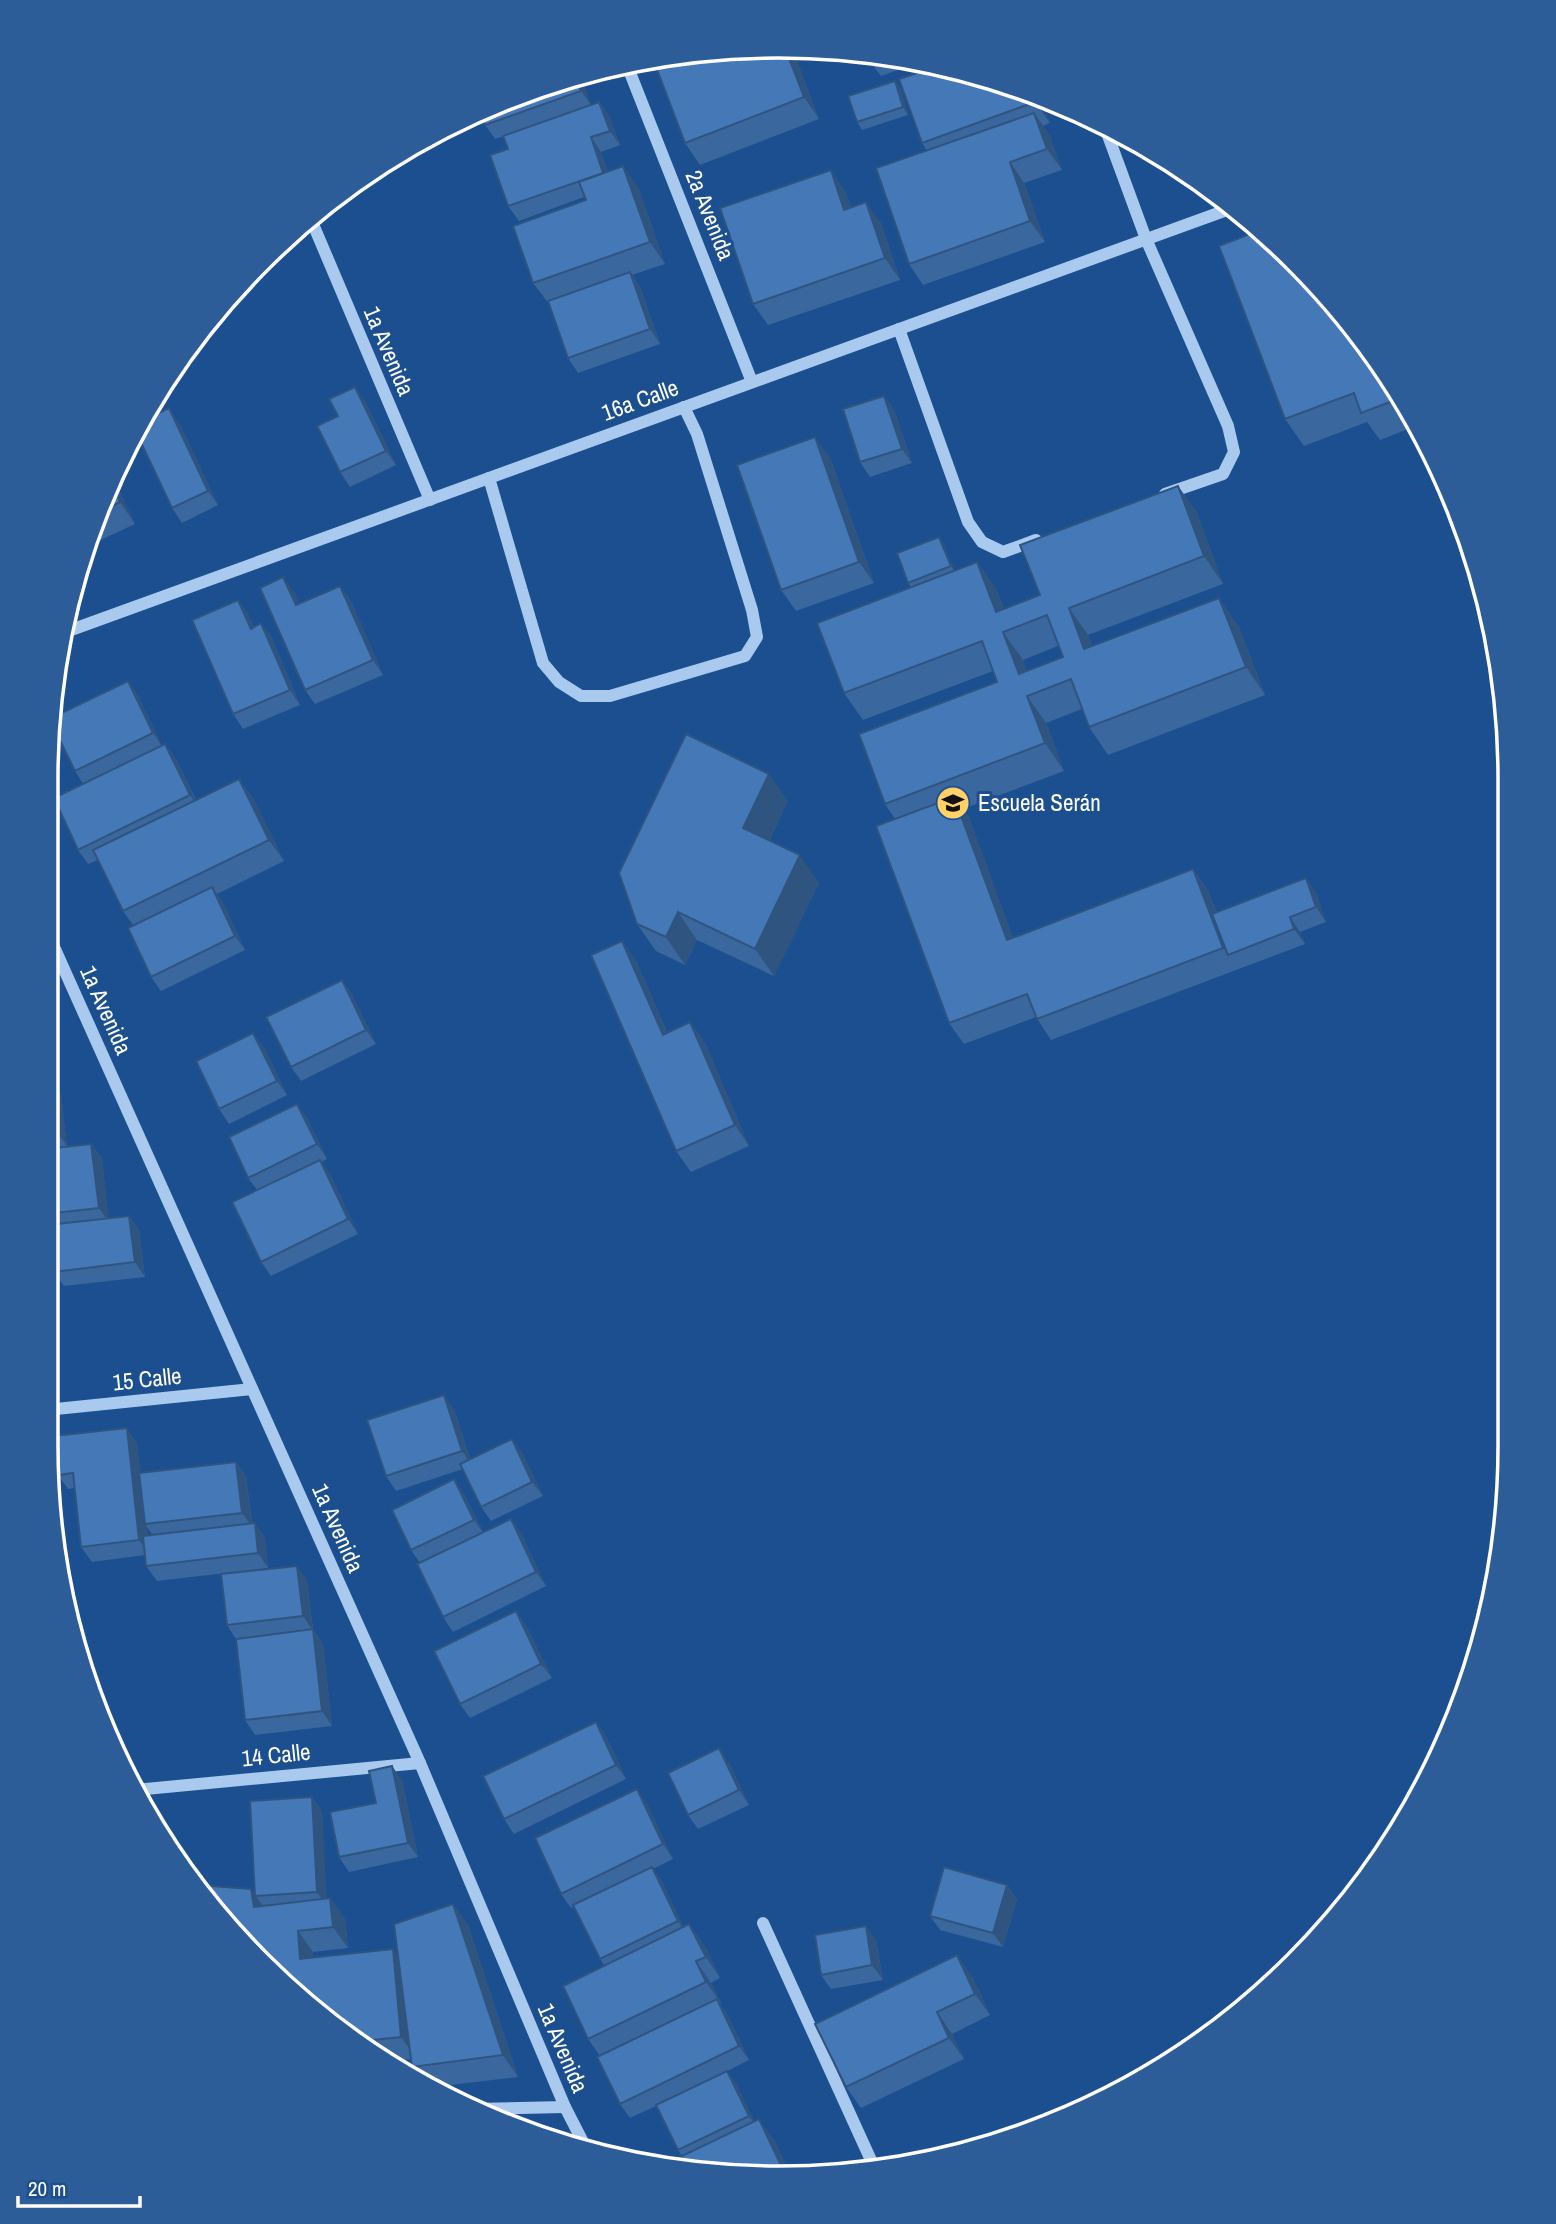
<svg xmlns="http://www.w3.org/2000/svg" width="1556" height="2224" font-family="'Archivo Narrow',sans-serif">
<style>
.lines{fill:none;stroke-linecap:round;stroke-linejoin:round}
.minor{stroke:#a9c9ee;stroke-width:12}
.wall{fill:#3a679d;fill-rule:evenodd}
.shaded-wall{fill:#305480}
.building{fill:#4478b7;stroke:#305480;stroke-width:2;fill-rule:evenodd}
.labels{text-anchor:middle;stroke-width:6;stroke-linejoin:round;paint-order:stroke}
.street-label{font-size:23px;fill:#fff;stroke:#1b4f8f}
.poi-label{font-size:23px;fill:#fff;stroke:#1b4f8f;text-anchor:start}
.rim{fill:none;stroke:#fff;stroke-width:3.5}
</style>
<rect width="100%" height="100%" fill="#1b4f8f"/>
<g class="lines">
<!-- minor -->
<g class="minor">
<path d="M627,65l125,317"/>
<path d="M1103,122l43,117 82,187 6,26 -11,22 -58,20"/>
<path d="M310,217l120,283"/>
<path d="M899,329l69,193 14,20 21,10 33,-12"/>
<path d="M489,478l54,185 16,19 22,14h29l135,-40 12,-19 -5,-27 -55,-176 -13,-27"/>
<path d="M60,634l1175,-427"/>
<path d="M46,929l374,834 145,344 20,39"/>
<path d="M46,1410l206,-21"/>
<path d="M135,1790l285,-27"/>
<path d="M763,1923l112,246"/>
<path d="M473,2109l92,-2"/>
</g>
</g>
<!-- wall -->
<g class="wall">
<path d="M792,48l27,71 -119,46 -15,-22 1,-91z"/>
<path d="M868,54l99,16 73,28 10,25 -7,3 6,8 13,36 -38,13 21,59 -122,43 -14,-21 18,-113 -5,-8 -4,-70 -5,-8 -32,11 -11,-14z"/>
<path d="M581,76l10,29 8,-3 10,14 11,29 -19,7 7,20 30,15 27,77 -33,11 8,12 20,57 -82,29 -10,-15 -19,-54 -16,-21 53,-83 -2,-3 -65,24 -11,-15v-57l-4,-13 -9,3 -10,-14z"/>
<path d="M895,81l5,7 8,27 -46,15 -5,-8z"/>
<path d="M845,191l6,16 30,16 19,57 -132,45 -15,-21z"/>
<path d="M1328,295l88,131 -36,14 -13,-18 -63,24 -19,-27z"/>
<path d="M884,396l10,14 18,53 -42,14 -10,-15z"/>
<path d="M365,401l31,64 -46,22 -10,-15z"/>
<path d="M179,423l39,82 -36,18 -10,-15z"/>
<path d="M830,458l44,125 -78,28 -15,-21z"/>
<path d="M112,476l23,48 -49,23 15,-49z"/>
<path d="M1178,486l19,27 26,71 -135,51 4,11 146,-21 27,70 -157,60 -19,-28 -7,-18 -36,14 18,48 -101,38 6,9 44,120 180,-69 15,22 9,22 89,-35 10,15 10,29 -26,10 5,12 -254,96 -15,-23 -72,27 -15,-21 -54,-204 -10,-15 112,-122 -4,-11 -130,49 -19,-27 67,-106 -3,-4 36,-38 10,25 23,-8 19,27 8,20 36,-14zM1058,646l5,11 -36,14 -4,-11z"/>
<path d="M294,592l5,12 52,-3 32,74 -68,29 -10,-14z"/>
<path d="M238,600l10,14 6,13 7,-4 11,15 28,67 -57,24 -10,-15z"/>
<path d="M128,681l10,15 24,50 3,-2 11,15 20,41 43,-21 15,21 30,61 -67,33 5,7 23,49 -84,41 -10,-14 -18,-52 -10,-14 -25,-51 -10,4 -10,-14 5,-66 -8,-13z"/>
<path d="M788,801l-19,40 50,42 -45,93 -77,-36 -12,25 -29,-14 -19,-27z"/>
<path d="M622,941l15,22 30,69 23,-10 15,21 44,103 -58,26 -15,-21z"/>
<path d="M342,980l10,15 24,49 -75,37 -10,-14z"/>
<path d="M264,1047l23,48 -58,29 -10,-15z"/>
<path d="M46,1080l15,14 6,52 24,-2 11,14 6,60 21,-2 10,14 6,47 -81,9 -10,-14 -3,-47 -5,-8z"/>
<path d="M297,1104l10,14 20,41 -6,3 9,12 28,60 -87,42 -10,-14 -4,-72 -9,-12z"/>
<path d="M454,1409l16,50 42,-20 10,14 21,43 -52,25 -10,-14 -18,-38 -67,22 -10,-15z"/>
<path d="M137,1443l3,30 96,-11 10,14 6,47h3l10,15 3,30 -111,13 -11,-15 -1,-11 -53,7 -11,-15 -6,-59 -7,1 -10,-14zM146,1526l7,9 -6,1z"/>
<path d="M464,1494l19,38 28,-13 10,14 25,53 -93,46 -10,-15 -23,-54 -9,-13z"/>
<path d="M307,1580l6,49 10,15 9,82 -77,9 -10,-15 -9,-81 -9,-14z"/>
<path d="M516,1611l10,15 26,52 -82,40 -10,-14z"/>
<path d="M606,1736l20,43 -112,55 -10,-15z"/>
<path d="M729,1763l20,42 -51,24 -10,-14z"/>
<path d="M402,1780l16,77 -69,15 -10,-15 37,-54z"/>
<path d="M312,1797l10,14 4,88 4,-1 15,21 3,29 -35,4v5l85,-1 55,-52 15,21 50,152 -86,10 -10,-4 -10,-16 -1,-8 -27,3 -13,-7 -76,-58 -44,-108 4,7z"/>
<path d="M647,1804l26,55 -20,10 9,13 21,44 6,-2 15,21 16,33 -9,5 10,20 -1,1 7,10 22,46 -22,11 10,14 17,36 20,19 18,37 -14,1 -96,-22 -4,-6 -22,-44 -26,12 -10,-14 -20,-48 -12,-17 16,-74 -4,-6 -26,-52 -3,1 -10,-14z"/>
<path d="M1007,1885l10,14 -14,48 -63,-17 -10,-14z"/>
<path d="M876,1940l7,40 -52,9 -10,-14z"/>
<path d="M972,1976l18,39 -38,19 12,25 -103,49 -15,-21z"/>
</g>
<!-- shaded-wall -->
<g class="shaded-wall">
<path d="M785,48h7l27,71 -15,-22z"/>
<path d="M581,76l10,29 -10,-14 -5,-14z"/>
<path d="M895,81l5,7 8,27 -5,-8z"/>
<path d="M1032,95l8,3 10,25 -15,-21z"/>
<path d="M599,102l10,14 11,29 -10,-14z"/>
<path d="M1034,113l15,21 13,36 -15,-21z"/>
<path d="M591,137l10,15 12,35 -10,-14z"/>
<path d="M1010,162l14,21 21,59 -15,-21z"/>
<path d="M623,166l15,21 27,77 -15,-22z"/>
<path d="M831,170l14,21 14,40 -15,-21z"/>
<path d="M866,202l15,21 19,57 -15,-22z"/>
<path d="M630,272l10,15 20,57 -10,-15z"/>
<path d="M355,387l10,14 31,64 -10,-14z"/>
<path d="M884,396l10,14 18,53 -10,-14z"/>
<path d="M169,408l10,15 39,82 -10,-14z"/>
<path d="M815,437l15,21 44,125 -15,-21z"/>
<path d="M112,476l23,48 -15,-22 -10,-21z"/>
<path d="M1178,486l19,27 26,71 -19,-28z"/>
<path d="M939,537l5,8 12,29 -5,-8z"/>
<path d="M977,562l19,27 15,40 -15,-17z"/>
<path d="M283,577l11,15 12,28 -10,-15z"/>
<path d="M340,586l11,15 32,74 -10,-15z"/>
<path d="M1219,598l19,27 27,70 -19,-28z"/>
<path d="M238,600l10,14 13,29 -10,-14z"/>
<path d="M1069,608l19,27 15,41 -19,-27z"/>
<path d="M261,623l11,15 28,67 -10,-15z"/>
<path d="M1003,632l20,28 12,33 -16,-19z"/>
<path d="M128,681l10,15 25,52 -10,-15z"/>
<path d="M1027,696l19,27 18,48 -19,-28z"/>
<path d="M165,744l11,15 24,51 -10,-15z"/>
<path d="M769,774l19,27 -26,54 -19,-27z"/>
<path d="M239,779l15,21 30,61 -15,-21z"/>
<path d="M954,797l15,21 53,144 -15,-22z"/>
<path d="M800,855l19,28 -45,93 -19,-27z"/>
<path d="M1193,869l15,22 24,62 -4,2 -5,-7z"/>
<path d="M1306,878l10,15 10,29 -10,-15z"/>
<path d="M212,887l10,14 23,49 -10,-14z"/>
<path d="M678,912l19,28 -12,25 -19,-28z"/>
<path d="M1290,917l10,15 5,12 -11,-15z"/>
<path d="M622,941l15,22 40,93 -14,-21z"/>
<path d="M342,980l10,15 24,49 -10,-14z"/>
<path d="M690,1022l15,21 44,103 -14,-21z"/>
<path d="M253,1033l11,14 23,48 -10,-14z"/>
<path d="M51,1079l10,15 6,52 -10,-14z"/>
<path d="M297,1104l10,14 20,41 -10,-15z"/>
<path d="M91,1144l11,14 7,64 -10,-14z"/>
<path d="M320,1160l10,14 28,60 -10,-15z"/>
<path d="M129,1216l10,14 6,47 -10,-15z"/>
<path d="M444,1395l10,14 18,57 -10,-15z"/>
<path d="M127,1428l10,15 13,112 -11,-15z"/>
<path d="M512,1439l10,14 21,43 -11,-14z"/>
<path d="M236,1462l10,14 6,51 -10,-14z"/>
<path d="M454,1479l10,15 20,40 -10,-14z"/>
<path d="M511,1519l10,14 25,53 -10,-14z"/>
<path d="M255,1523l10,15 3,30 -10,-15z"/>
<path d="M297,1566l10,14 6,51 -10,-15z"/>
<path d="M516,1611l10,15 26,52 -11,-14z"/>
<path d="M313,1629l10,15 9,82 -10,-15z"/>
<path d="M596,1722l10,14 20,43 -10,-14z"/>
<path d="M719,1748l10,15 20,42 -10,-15z"/>
<path d="M392,1766l10,14 16,77 -10,-14z"/>
<path d="M637,1789l10,15 26,55 -10,-15z"/>
<path d="M312,1797l10,14 5,96 -10,-15z"/>
<path d="M652,1867l10,15 26,54 -10,-15z"/>
<path d="M1007,1885l10,14 -14,48 -10,-14z"/>
<path d="M251,1889l15,21 -12,-3z"/>
<path d="M330,1898l15,21 3,29 -15,-21z"/>
<path d="M453,1904l15,21 50,152 -15,-22z"/>
<path d="M689,1924l15,21 16,33 -14,-21z"/>
<path d="M866,1926l10,14 7,40 -11,-15z"/>
<path d="M298,1931l15,21 2,28 -15,-21z"/>
<path d="M393,1949l15,21 8,88 -15,-21z"/>
<path d="M957,1955l15,21 18,39 -15,-21z"/>
<path d="M696,1961l15,22 10,20 -15,-21z"/>
<path d="M717,1999l10,15 22,46 -10,-14z"/>
<path d="M937,2012l15,22 12,25 -15,-21z"/>
<path d="M727,2071l10,14 22,45 -10,-14z"/>
<path d="M759,2119l15,21 18,37 -5,1z"/>
</g>
<!-- building -->
<g class="building">
<path d="M785,48l19,49 -119,46 -30,-79 31,-12z"/>
<path d="M868,54l17,3 -15,5z"/>
<path d="M912,61l15,3 -13,4z"/>
<path d="M938,66l29,4 65,25 3,7 -113,41 -23,-64z"/>
<path d="M576,77l5,14 -96,34 -4,-13 61,-27z"/>
<path d="M895,81l8,26 -46,15 -9,-26z"/>
<path d="M599,102l11,29 -19,6 12,36 -95,33 -18,-51 18,-6 -5,-13z"/>
<path d="M1034,113l13,36 -37,13 20,59 -121,43 -33,-96z"/>
<path d="M623,166l27,76 -117,41 -20,-57 73,-26 -7,-18z"/>
<path d="M831,170l13,40 22,-8 19,56 -132,46 -33,-96z"/>
<path d="M1260,230l68,65 70,104 -37,14 -7,-20 -69,26 -66,-173z"/>
<path d="M630,272l20,57 -82,29 -20,-57z"/>
<path d="M355,387l31,64 -46,21 -23,-46 21,-10 -9,-17z"/>
<path d="M884,396l18,53 -42,13 -17,-53z"/>
<path d="M169,408l39,83 -36,17 -37,-78 3,-7z"/>
<path d="M815,437l44,125 -78,28 -44,-125z"/>
<path d="M110,481l10,21 -24,12 5,-16z"/>
<path d="M1178,486l26,70 -135,52 15,41 135,-51 27,69 -157,60 -18,-48 -44,17 18,47 -160,61 -26,-70 138,-52 -15,-41 -138,52 -27,-70 160,-61 19,50 44,-17 -20,-50zM1047,615l16,42 -44,17 -16,-42z"/>
<path d="M939,537l12,29 -43,17 -11,-30z"/>
<path d="M283,577l13,28 44,-19 33,74 -68,30 -45,-102z"/>
<path d="M238,600l13,29 10,-6 29,67 -57,24 -41,-94z"/>
<path d="M128,681l25,52 -78,38 -24,-49v-4z"/>
<path d="M686,734l83,40 -26,54 57,27 -45,94 -77,-37 -12,25 -29,-13 -18,-51z"/>
<path d="M165,744l25,51 -112,55 -24,-52z"/>
<path d="M239,779l30,61 -146,71 -30,-61z"/>
<path d="M954,797l53,143 186,-71 30,79 -186,71 -10,-25 -78,29 -73,-197z"/>
<path d="M1306,878l10,29 -26,10 4,12 -66,26 -16,-41z"/>
<path d="M212,887l23,49 -84,41 -23,-49z"/>
<path d="M622,941l41,94 27,-13 45,103 -59,26 -85,-196z"/>
<path d="M342,980l24,50 -75,37 -25,-50z"/>
<path d="M253,1033l24,48 -58,28 -23,-48z"/>
<path d="M51,1079l6,53 -11,1v-53z"/>
<path d="M297,1104l20,40 -69,34 -19,-41z"/>
<path d="M91,1144l8,64 -53,6v-65z"/>
<path d="M320,1160l28,59 -87,43 -29,-60z"/>
<path d="M129,1216l6,46 -81,10 -6,-47z"/>
<path d="M444,1395l18,56 -76,25 -19,-56z"/>
<path d="M127,1428l12,112 -58,7 -8,-74 -15,2 -4,-39z"/>
<path d="M512,1439l20,43 -51,25 -21,-43z"/>
<path d="M236,1462l6,51 -97,11 -6,-51z"/>
<path d="M454,1479l20,41 -63,30 -19,-40z"/>
<path d="M511,1519l25,53 -93,45 -26,-53z"/>
<path d="M255,1523l3,30 -112,13 -3,-30z"/>
<path d="M297,1566l6,50 -76,9 -6,-51z"/>
<path d="M516,1611l25,53 -81,40 -26,-53z"/>
<path d="M313,1629l9,82 -77,9 -9,-81z"/>
<path d="M596,1722l20,43 -112,54 -21,-43z"/>
<path d="M719,1748l20,42 -51,25 -20,-42z"/>
<path d="M392,1766l16,77 -69,14 -9,-45 46,-9 -7,-32z"/>
<path d="M637,1789l26,55 -102,50 -26,-56z"/>
<path d="M312,1797l5,95 -62,4 -5,-95z"/>
<path d="M652,1867l26,54 -78,38 -27,-54z"/>
<path d="M944,1867l63,18 -14,48 -63,-17z"/>
<path d="M197,1885l54,4 3,18 76,-9 3,29 -35,4 2,28 93,-10 8,88 -47,5 -59,-45z"/>
<path d="M453,1904l50,151 -91,12 -18,-143z"/>
<path d="M689,1924l17,33 -10,4 10,21 -118,57 -25,-53z"/>
<path d="M866,1926l6,39 -51,10 -6,-40z"/>
<path d="M957,1955l18,39 -38,18 12,26 -103,49 -31,-63z"/>
<path d="M717,1999l22,47 -119,58 -23,-47z"/>
<path d="M727,2071l22,45 -71,34 -22,-45z"/>
<path d="M759,2119l28,59h-9l-95,-6 -22,-6z"/>
</g>
<!-- icons -->
<defs>
<symbol id="school-disc" viewBox="-11 -11 22 22"><circle r="9.5" fill="#ffd166" stroke="#1b4f8f"/><path d="M0-5L7-2L0 1L-7-2ZM-4 1L0 2.5L4 1V4Q0 6-4 4Z" fill="#111"/></symbol>
</defs>
<g fill-rule="evenodd">
<use href="#school-disc" x="934" y="784" width="38" height="38"/>
</g>
<g class="labels">
<!-- street labels -->
<g class="street-label">
<text transform="translate(710 215) rotate(68)" y="8">2a Avenida</text>
<text transform="translate(389 351) rotate(67)" y="8">1a Avenida</text>
<text transform="translate(640 400) rotate(-20)" y="8">16a Calle</text>
<text transform="translate(106 1010) rotate(66)" y="8">1a Avenida</text>
<text transform="translate(147 1379) rotate(-6)" y="8">15 Calle</text>
<text transform="translate(338 1528) rotate(66)" y="8">1a Avenida</text>
<text transform="translate(276 1755) rotate(-6)" y="8">14 Calle</text>
<text transform="translate(563 2048) rotate(67)" y="8">1a Avenida</text>
</g>
<!-- poi labels -->
<g class="poi-label">
<text x="978" y="811">Escuela Serán</text>
</g>
</g>
<!-- crop -->
<path d="M0 0H1556V2224H0ZM778 58H778A720 720 0 0 1 1498 778V1446A720 720 0 0 1 778 2166H778A720 720 0 0 1 58 1446V778A720 720 0 0 1 778 58Z" fill="#2d5d98" fill-rule="evenodd"/>
<path class="rim" d="M778 58H778A720 720 0 0 1 1498 778V1446A720 720 0 0 1 778 2166H778A720 720 0 0 1 58 1446V778A720 720 0 0 1 778 58Z"/>
<!-- scale -->
<path d="M18 2196v10h122v-10" fill="none" stroke="#ffffff" stroke-width="3.5"/>
<text x="28" y="2196" font-size="21" fill="#ffffff" stroke="#1b4f8f" stroke-width="5" paint-order="stroke">20 m</text>
</svg>
